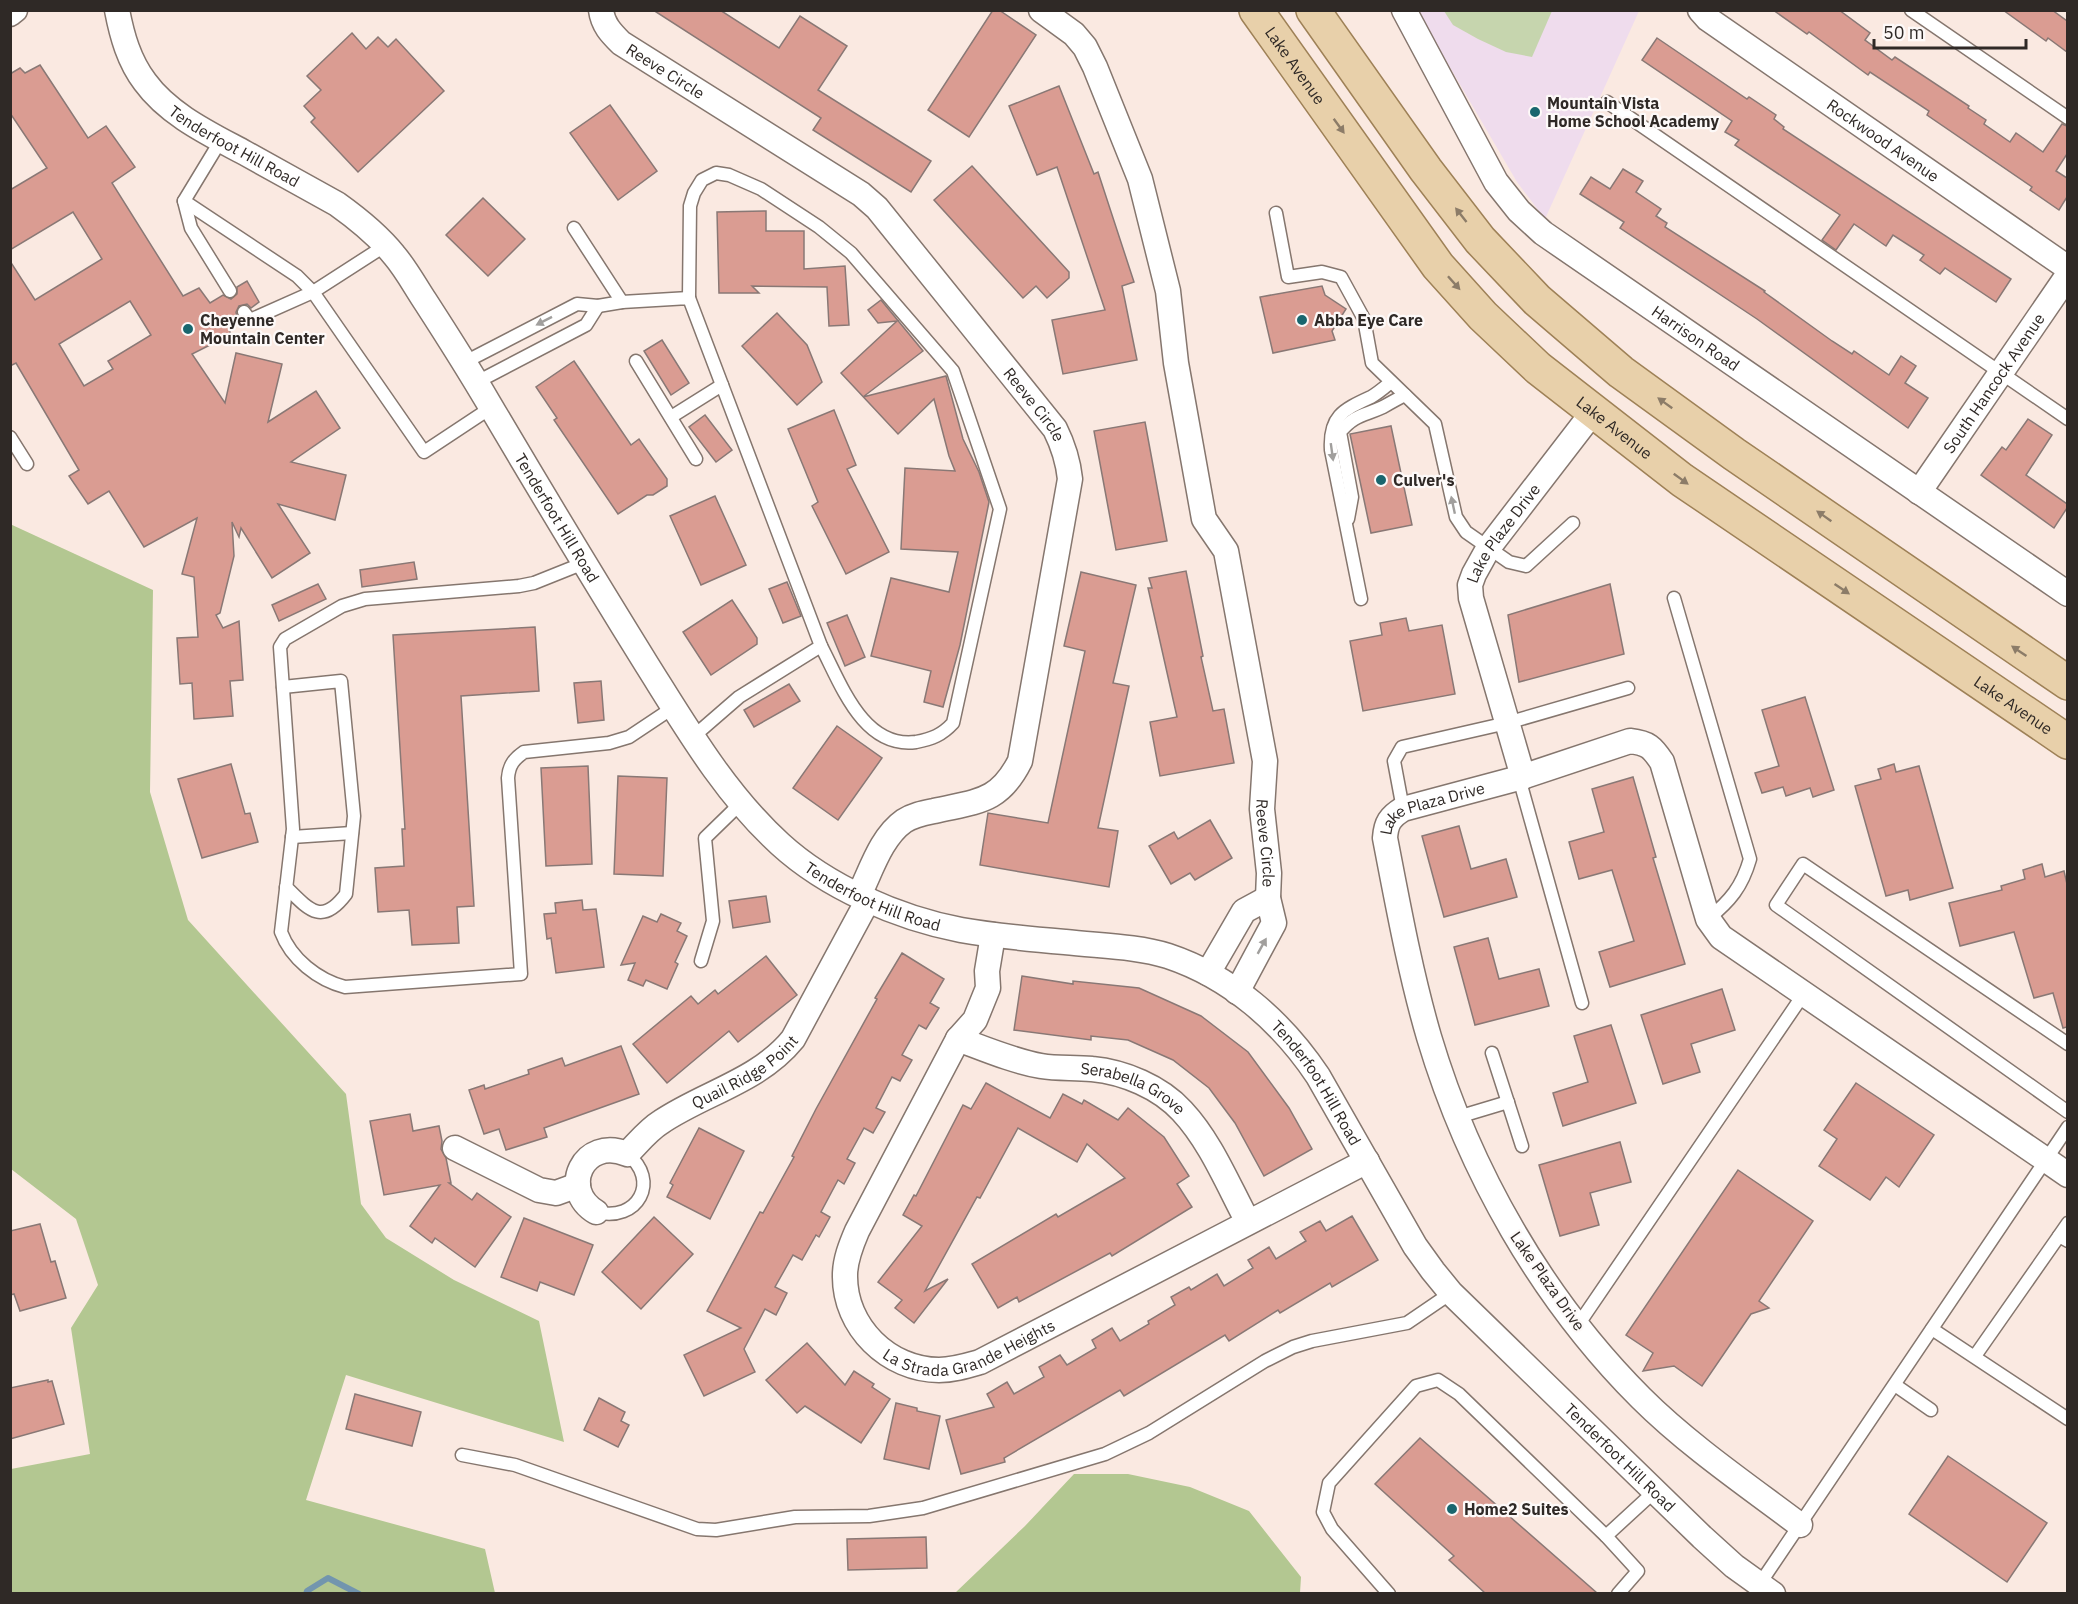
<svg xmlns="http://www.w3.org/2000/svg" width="2078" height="1604" font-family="'IBM Plex Sans',sans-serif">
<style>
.education{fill:#efdced}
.green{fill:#c6d5ae}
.forest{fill:#b3c791}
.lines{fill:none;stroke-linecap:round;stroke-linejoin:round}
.stream{stroke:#7295ae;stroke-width:6}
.building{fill:#da9c92;stroke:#897875;stroke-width:1.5;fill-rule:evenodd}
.lane-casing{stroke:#85766e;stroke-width:15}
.street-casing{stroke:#85766e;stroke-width:27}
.primary-casing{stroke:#9e8157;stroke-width:36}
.lane{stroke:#fff;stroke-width:12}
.street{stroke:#fff;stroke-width:24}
.primary{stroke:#e8d0aa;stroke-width:33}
.oneway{fill:#8c7c68}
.oneway2{fill:#a19f9d}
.poi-dot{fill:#19666e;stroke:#fdf9f8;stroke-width:2}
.labels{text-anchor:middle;stroke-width:4.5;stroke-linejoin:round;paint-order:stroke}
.street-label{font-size:16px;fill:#2f2926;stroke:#fdf9f8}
.poi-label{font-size:16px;font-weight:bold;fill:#2f2926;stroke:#fdf9f8;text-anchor:start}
</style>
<rect width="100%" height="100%" fill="#fae9e1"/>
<!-- education -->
<path class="education" d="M1417,11h222l-94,208 -28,-37z"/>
<!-- green -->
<path class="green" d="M1444,11h108l-20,46 -26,-5 -28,-13 -25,-14z"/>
<!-- forest -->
<g class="forest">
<path d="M10,524l143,66 -3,202 38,128 158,174 15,110 25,34 68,42 85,41 25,121 -218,-67 -40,125 179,49 10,44h-484v-124l79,-15 -19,-126 27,-43 -22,-66 -65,-50z"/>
<path d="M1074,1474h54l62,13 59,24 52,66 -1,16h-345l70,-67z"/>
</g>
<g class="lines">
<!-- stream -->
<path class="stream" d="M306,1594l1,-3 21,-13 31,16"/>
</g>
<!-- building -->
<g class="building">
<path d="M653,10h67l59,38 21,-32 47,30 -29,44 113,71 -20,31 -98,-62 8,-12z"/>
<path d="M993,10h6l37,25 -67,102 -41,-27z"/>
<path d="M1773,10h66l31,23 -5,7 27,20 3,-3 74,49 -1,2 18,12 -2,4 26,18 6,-9 27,19 19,-28 5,2v28l-11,17 11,7v19l-8,13 -29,-20 2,-3 -105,-72 2,-4 -59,-39 -2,3 -59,-43 -2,2z"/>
<path d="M2003,10h49l15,11v31l-19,-14 -2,3z"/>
<path d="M352,33l14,16 12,-12 10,10 8,-8 48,52 -86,81 -47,-50 4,-4 -11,-12 17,-16 -14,-14z"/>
<path d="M1657,38l90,61 2,-2 27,18 -2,4 10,8 -1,2 228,150 -15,23 -51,-34 -5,6 -20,-14 4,-5 -31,-20 -7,11 -32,-22 -18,26 -14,-10 18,-25 -105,-70 4,-5 -14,-8 7,-11 -90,-61z"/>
<path d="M40,65l48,73 18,-12 29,41 -23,16 71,113 16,-8 11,15 13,-8 8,4 6,-5v-7l10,-6 12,21 -8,6 -4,-4 -8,2 -3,6 1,5 -10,6 3,5v7l-38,19 33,49 11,-50 46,11 -14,58 48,-31 24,37 -49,34 55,13 -11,45 -57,-16 32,49 -38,25 -31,-50 -2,9 -7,-15 2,34 -14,57 -4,2 7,13 16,-7 4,59 -13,1 3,35 -39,3 -2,-36 -12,1 -3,-46 21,-1 -4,-60 -12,-3 15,-56 -53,29 -35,-56 -21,13 -19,-28 10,-6 -63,-107 -6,3v-105l25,39 67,-41 -29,-47 -63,38v-60l37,-22 -37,-55v-39l10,-6 5,5zM130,301l21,34 -43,26 5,8 -29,17 -25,-42z"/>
<path d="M1059,86l35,88 4,-2 36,110 -12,4 15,74 -74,14 -11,-54 53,-10 -48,-143 -20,8 -28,-69z"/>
<path d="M610,105l47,66 -39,29 -48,-67z"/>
<path d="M972,166l97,106v6l-22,20 -11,-12 -13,12 -89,-98z"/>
<path d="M1623,169l20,12 -7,11 25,17 -5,7 11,7 -2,4 100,64 -1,1 68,49 20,13 2,-3 35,24 12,-19 15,10 -11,17 23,15 -20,30 -151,-109 -137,-91 4,-6 -44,-28 11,-17 19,12z"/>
<path d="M483,198l42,41 -37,37 -42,-41z"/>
<path d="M766,211v20h38v38l41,-3 4,59 -20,1 -2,-39 -75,-1 7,7h-40l-2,-81z"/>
<path d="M1322,286l3,9 21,14 -14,22 3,9 -62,13 -13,-56z"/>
<path d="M881,300l42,51 -60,46 83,-21 17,63 16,33 10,30 -29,143 -17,62 -19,-5 7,-31 -60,-15 20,-78 58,14 9,-40 -57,-3 4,-81 50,3 -6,-15 -15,-57 -36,35 -57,-61 56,-52 -19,2 -10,-13z"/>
<path d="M777,313l30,32 15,37 -25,23 -55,-59z"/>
<path d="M662,340l27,43 -18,12 -27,-44z"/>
<path d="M574,361l57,84 8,-6 28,40v7l-14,9h-6l-29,19 -64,-94 3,-2 -21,-31z"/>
<path d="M834,410l22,55 -9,4 42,83 -43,22 -34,-68 6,-4 -30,-73z"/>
<path d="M705,415l27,35 -16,12 -27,-35z"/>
<path d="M2028,419l24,16 -26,40 41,29v4l-13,20 -73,-53 21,-28 4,3z"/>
<path d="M1145,422l22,119 -51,9 -22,-119z"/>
<path d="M1391,426l21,99 -41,8 -21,-99z"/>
<path d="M715,496l31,69 -45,20 -31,-69z"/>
<path d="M414,562l3,17 -55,8 -2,-17z"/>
<path d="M1186,571l17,85 -2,1 12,54 11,-2 10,54 -74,13 -10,-54 27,-5 -29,-129h4l-3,-10z"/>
<path d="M1081,572l55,13 -23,98 16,3 -31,142 20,3 -9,56 -129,-22 8,-52 60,10 37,-172 -21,-5z"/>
<path d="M787,582l14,34 -18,7 -14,-34z"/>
<path d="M318,584l8,15 -47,22 -7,-16z"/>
<path d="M1610,584l14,70 -105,28 -11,-67z"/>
<path d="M732,600l25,38v6l-46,31 -28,-43z"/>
<path d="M847,615l18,42 -20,9 -18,-43z"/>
<path d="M1406,618l3,13 33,-6 13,69 -92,17 -13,-70 32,-6 -2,-12z"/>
<path d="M535,627l4,64 -78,5 13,210 -17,1 2,36 -47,2 -3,-35 -31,2 -3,-44 29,-2 -2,-37h3l-12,-194z"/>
<path d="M601,681l3,39 -26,3 -4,-40z"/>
<path d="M789,684l11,17 -46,26 -10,-17z"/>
<path d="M1805,697l29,93 -21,7 -3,-9 -24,8 -3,-9 -21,6 -7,-20 24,-7 -17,-56z"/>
<path d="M837,726l45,32 -44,62 -45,-32z"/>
<path d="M231,764l14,50 5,-1 8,29 -56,16 -24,-79z"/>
<path d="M1894,764l2,8 23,-6 34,122 -43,12 -2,-10 -22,6 -31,-110 26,-7 -3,-10z"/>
<path d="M588,766l4,98 -46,2 -5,-98z"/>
<path d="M618,776l49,2 -4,98 -49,-2z"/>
<path d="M1633,777l23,80 -3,1 32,106 -75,23 -11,-35 35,-11 -22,-71 -33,9 -10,-37 35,-10 -12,-43z"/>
<path d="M1210,820l22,38 -37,22 -5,-7 -19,11 -22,-38 25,-14 4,7z"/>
<path d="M1459,826l12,43 35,-10 11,38 -73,20 -22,-81z"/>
<path d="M2042,864l3,13 19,-6 3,13v143l-4,1 -10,-35 -19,5 -20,-66 -54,14 -11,-43 53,-13 -1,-4 24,-7 -2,-9z"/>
<path d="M766,896l4,26 -37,6 -4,-27z"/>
<path d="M582,900l1,10 13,-1 8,58 -48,6 -5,-35 -4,1 -3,-25 12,-1 -1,-10z"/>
<path d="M661,914l20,9 -4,8 10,5 -12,26 3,2 -11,25 -21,-9 -3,6 -15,-6 7,-17 -14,2 22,-49 14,6z"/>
<path d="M1488,938l11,41 40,-10 10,37 -74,19 -21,-78z"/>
<path d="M902,953l42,26 -14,24 9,5 -13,21 -7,-4 -17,30 10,5 -12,21 -8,-4 -16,31 9,4 -12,21 -9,-5 -17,31 8,4 -11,21 -6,-4 -17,32 9,5 -11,20 -3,-2 -14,25 -9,-5 -18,32 12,6 -11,22 -11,-6 -21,40 11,23 -51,24 -20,-41 57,-27 -34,-17 53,-99 3,1 31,-56 -2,-1 24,-47 61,-110 -2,-1z"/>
<path d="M766,956l31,39 -59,47 -9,-11 -62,52 -34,-39 58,-48 7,8 17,-14 3,4z"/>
<path d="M1022,976l51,8v-3l66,7 62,28 47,36 41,56 23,41 -48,27 -29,-53 -26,-35 -36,-28 -45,-20 -37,-4v4l-77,-10z"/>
<path d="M1722,989l13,41 -44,14 9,28 -37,12 -22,-69z"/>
<path d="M1611,1025l25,78 -73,23 -10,-33 35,-11 -14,-46z"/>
<path d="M621,1046l18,48 -95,34 3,9 -41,13 -7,-21 -15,5 -15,-44 15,-5 1,4 44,-15 -1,-4 34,-12 3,8z"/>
<path d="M986,1083l64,35 13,-24 19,10 2,-4 34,20 10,-12 36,29 25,39 -12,8 15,23 -80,49 -2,-3 -91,49 -2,-5 -19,11 -26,-44 84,-50 2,3 67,-39 -38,-34 -10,18 -59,-34 -38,70 -3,-1 -52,94 23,-12 -34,44 -19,-15 7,-8 -24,-18 44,-56 -19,-11 11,-20 2,1 47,-91 8,4z"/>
<path d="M1856,1083l78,52 -35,52 -13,-10 -16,23 -51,-34 18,-27 -13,-9z"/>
<path d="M410,1114l3,17 26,-5 3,15 -1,8 5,9 5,25h-2l23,17 5,-7 34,24 -36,50 -40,-29 -3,5 -22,-17 30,-41 -56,10 -14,-74z"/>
<path d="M699,1128l45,23 -34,68 -43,-22 6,-12 -3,-2z"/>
<path d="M1620,1142l11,40 -41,11 9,32 -39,11 -21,-71z"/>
<path d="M1738,1170l75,51 -54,80 10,7 -18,6 -49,72 -28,-20 -31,5 10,-18 -27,-18z"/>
<path d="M1352,1216l26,44 -46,27 -2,-4 -50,30 -2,-3 -49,31 -4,-6 -101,61 -4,-6 -116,68 1,4 -44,12 -15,-54 48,-13 -7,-13 20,-12 7,12 30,-17 -5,-10 21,-12 7,10 29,-17 -4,-8 20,-12 8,13 29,-17 -1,-3 27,-16 -4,-8 18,-10 2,3 26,-16 7,12 29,-18 -5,-8 21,-13 7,12 30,-18 -6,-9 20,-11 6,10z"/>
<path d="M654,1217l39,37 -52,55 -39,-37z"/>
<path d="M524,1218l69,27 -19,50 -34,-13 -3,9 -36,-14z"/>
<path d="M40,1224l11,38 4,-1 11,37 -46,13 -6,-17 -4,1v-64z"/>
<path d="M807,1343l38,42 9,-14 20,13 -2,3 18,12 -29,44 -56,-37 -8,7 -31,-33z"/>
<path d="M48,1380v2l4,-1 12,43 -54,15v-51z"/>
<path d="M355,1394l66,18 -9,34 -66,-17z"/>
<path d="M599,1398l26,14 -4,9 8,4 -11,22 -34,-17z"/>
<path d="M896,1403l21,5v3l23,5 -11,53 -45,-10z"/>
<path d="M1420,1438l177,155h-112l-36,-33 5,-4 -79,-72z"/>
<path d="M1948,1456l99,67 -40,59 -98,-68z"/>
<path d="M926,1537l1,31 -79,2 -1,-31z"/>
</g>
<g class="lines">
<defs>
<g id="lane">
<path d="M1911,10l157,108"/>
<path d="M1607,102l461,317"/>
<path d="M221,140l-37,61 113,75 16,16 -63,28 -6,-8"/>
<path d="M184,201l7,27 39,63"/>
<path d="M1276,213l12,64 34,-5 19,5 23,42 8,44 63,61 21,93 10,15 43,30 17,4 47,-43"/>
<path d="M574,228l48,74"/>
<path d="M386,245l-73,47 111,160 68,-45"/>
<path d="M689,298l1,-92 4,-13 8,-13 14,-7 13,2 32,14 58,38 32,26 102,118 47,138 -47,214c-11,12 -21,16 -37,19 -53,7 -75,-58 -95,-96"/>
<path d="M636,361l60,98"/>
<path d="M465,362l112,-58 21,2 24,-4 67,-4 132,348 -82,51 -45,39"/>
<path d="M477,382l109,-57 12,-19"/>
<path d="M671,417l51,-32"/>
<path d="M10,437l17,27"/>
<path d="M1348,519l4,-22 -12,-65c15,-18 24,-16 43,-25 7,-4 14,-8 22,-12"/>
<path d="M584,563l-50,20 -15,3 -154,13 -23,7 -57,33 -5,8 13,182 -12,103c10,27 37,48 64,55l176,-13 -13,-196c1,-13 6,-19 16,-26l85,-9 20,-6 45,-30"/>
<path d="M1674,598l76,261c-8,28 -20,42 -42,60"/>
<path d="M1361,599l-30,-149c-2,-34 12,-40 40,-53 7,-4 14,-10 20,-15"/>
<path d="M283,687l58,-6 13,135 -8,78c-24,32 -37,16 -60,-7"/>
<path d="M1519,778l63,225"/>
<path d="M1403,809l-9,-48 8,-14 105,-24 121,-35"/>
<path d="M292,837l60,-4"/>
<path d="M701,961l12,-40 -8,-83 36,-35"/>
<path d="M2068,1044l-265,-180 -27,41 292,207"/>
<path d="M1492,1053l30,93"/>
<path d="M1458,1117l50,-15"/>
<path d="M596,1212c42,11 65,-32 31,-58"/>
<path d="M2059,1236l9,-13"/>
<path d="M1578,1325l225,-330"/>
<path d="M1932,1329l136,90"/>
<path d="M1975,1356l84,-120 9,5"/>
<path d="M1895,1385l36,25"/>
<path d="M462,1455l53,10 182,64 19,1 79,-13 74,-1 54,-8 182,-54 44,-21 116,-72 28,-14 19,-6 95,-18 44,-30"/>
<path d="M1606,1536l32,35 -20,23"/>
<path d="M1759,1585l309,-458"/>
<path d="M1389,1594l-57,-65 -9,-17 6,-29 87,-97 22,-6 21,14 147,142 49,-45"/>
</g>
<g id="street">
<path id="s1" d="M117,10c5,26 12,51 28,72 24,33 65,52 100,71 31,17 61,34 92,51 21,15 41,31 57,51 12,14 21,31 31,46 22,34 43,67 63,101 52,88 105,176 159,263 39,62 78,129 133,179 47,43 118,74 181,86 34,6 69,9 104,12 34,4 71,4 103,14 63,21 114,66 150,120l97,170 18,25 18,22 251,244 32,29 39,28"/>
<path id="s2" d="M601,10c2,15 10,23 20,33l240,151 16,14 178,221c8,16 13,31 15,50l-50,282c-21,42 -43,40 -86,50 -10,2 -21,4 -30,10 -23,16 -33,50 -45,74"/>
<path id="s3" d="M1041,10l33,24 11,13 10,20 45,112 28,112 8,72 28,156 22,32 39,210 -3,48 7,64 -1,25 6,25 -37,69"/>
<path id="s4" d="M1404,10l92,172 23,29 24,22 525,361"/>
<path id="s5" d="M1700,10l8,9 360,249"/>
<path d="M10,14l5,-4"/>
<path id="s6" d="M1919,492l149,-217"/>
<path id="s7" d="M1523,777l-52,-179 -1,-13 4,-11 15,-27 104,-135"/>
<path id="s8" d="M993,935l-6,36 1,17 -13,32 -17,19 -101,192c-6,14 -12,29 -12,44 -1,52 44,95 94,95 14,0 27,-4 41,-8l387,-201"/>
<path d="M1208,973l36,-62 24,-13"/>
<path id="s9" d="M958,1039c27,10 55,22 83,27 17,3 34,1 51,3 32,3 68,18 90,42 29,31 46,74 66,111"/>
<path d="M455,1148l84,42 17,3 22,-8"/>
<path id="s10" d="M596,1212c-37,-22 -13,-76 31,-58 11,-11 21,-24 34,-32 43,-29 98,-41 132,-83l75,-139"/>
<path id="s11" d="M1800,1525c-52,-39 -113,-81 -159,-127 -99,-99 -172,-227 -212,-361 -19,-65 -31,-132 -44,-199 1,-15 5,-21 18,-29l116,-31 111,-37c18,2 22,6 32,21l46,157 13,18 347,238"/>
</g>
<g id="primary">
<path id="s12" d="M1256,10l182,256 45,50 55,52 144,112 386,262"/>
<path d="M1313,10l113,160 54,70 57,60 84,72 113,82 334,229"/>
</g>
</defs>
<!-- lane casing -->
<use href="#lane" class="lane-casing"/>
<!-- street casing -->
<use href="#street" class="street-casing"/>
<!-- primary casing -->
<use href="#primary" class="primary-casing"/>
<!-- lane -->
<use href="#lane" class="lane"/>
<!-- street -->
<use href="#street" class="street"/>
<!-- primary -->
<use href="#primary" class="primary"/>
</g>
<!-- one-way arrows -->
<defs><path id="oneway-solid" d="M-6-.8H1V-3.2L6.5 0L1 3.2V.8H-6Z" transform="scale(1.5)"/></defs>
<g class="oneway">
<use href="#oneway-solid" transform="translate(1339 126) rotate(54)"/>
<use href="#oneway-solid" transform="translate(1461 215) rotate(-128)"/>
<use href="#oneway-solid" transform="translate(1454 283) rotate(48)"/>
<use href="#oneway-solid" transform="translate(1665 403) rotate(-144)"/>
<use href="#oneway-solid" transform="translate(1681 479) rotate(36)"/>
<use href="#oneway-solid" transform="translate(1824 516) rotate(-145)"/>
<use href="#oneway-solid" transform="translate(1842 589) rotate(34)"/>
<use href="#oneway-solid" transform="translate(2019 651) rotate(-146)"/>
</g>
<g class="oneway2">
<use href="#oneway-solid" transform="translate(544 321) rotate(153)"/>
<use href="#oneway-solid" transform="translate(1332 452) rotate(82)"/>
<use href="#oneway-solid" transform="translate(1453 505) rotate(-102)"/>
<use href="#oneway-solid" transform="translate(1262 946) rotate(-61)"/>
</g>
<!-- markers -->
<g class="poi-dot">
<circle cx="1535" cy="112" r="6"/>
<circle cx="1302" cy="320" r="6"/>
<circle cx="188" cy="329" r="6"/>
<circle cx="1381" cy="480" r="6"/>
<circle cx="1452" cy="1509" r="6"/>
</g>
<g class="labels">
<!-- street labels -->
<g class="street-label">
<text dy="6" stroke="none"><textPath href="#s12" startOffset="68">Lake Avenue</textPath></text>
<text dy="6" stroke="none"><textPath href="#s2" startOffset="92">Reeve Circle</textPath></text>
<text dy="6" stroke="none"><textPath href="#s5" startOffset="225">Rockwood Avenue</textPath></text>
<text dy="6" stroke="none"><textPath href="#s1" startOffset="189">Tenderfoot Hill Road</textPath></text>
<text dy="6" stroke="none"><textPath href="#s4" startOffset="450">Harrison Road</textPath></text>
<text dy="6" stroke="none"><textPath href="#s6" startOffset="132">South Hancock Avenue</textPath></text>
<text dy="6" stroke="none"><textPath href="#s2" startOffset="596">Reeve Circle</textPath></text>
<text dy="6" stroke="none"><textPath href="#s12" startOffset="554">Lake Avenue</textPath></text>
<text dy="6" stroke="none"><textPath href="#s1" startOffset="693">Tenderfoot Hill Road</textPath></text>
<text dy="6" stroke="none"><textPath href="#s7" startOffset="261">Lake Plaze Drive</textPath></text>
<text dy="6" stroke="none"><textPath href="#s12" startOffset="1040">Lake Avenue</textPath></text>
<text dy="6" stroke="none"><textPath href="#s11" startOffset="892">Lake Plaza Drive</textPath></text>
<text dy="6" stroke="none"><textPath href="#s3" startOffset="882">Reeve Circle</textPath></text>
<text dy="6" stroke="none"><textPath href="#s1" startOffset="1197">Tenderfoot Hill Road</textPath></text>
<text dy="6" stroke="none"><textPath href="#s10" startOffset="249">Quail Ridge Point</textPath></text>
<text dy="6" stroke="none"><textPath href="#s1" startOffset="1701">Tenderfoot Hill Road</textPath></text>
<text dy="6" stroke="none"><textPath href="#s9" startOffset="184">Serabella Grove</textPath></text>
<text transform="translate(1548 1281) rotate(55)" y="6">Lake Plaza Drive</text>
<text dy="6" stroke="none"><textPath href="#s8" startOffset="558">La Strada Grande Heights</textPath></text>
<text dy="6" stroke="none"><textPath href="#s1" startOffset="2187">Tenderfoot Hill Road</textPath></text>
</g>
<!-- poi labels -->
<g class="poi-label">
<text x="1547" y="109">Mountain Vista<tspan x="1547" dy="18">Home School Academy</tspan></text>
<text x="200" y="326">Cheyenne<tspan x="200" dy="18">Mountain Center</tspan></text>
<text x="1314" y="326">Abba Eye Care</text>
<text x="1393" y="486">Culver's</text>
<text x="1464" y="1515">Home2 Suites</text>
</g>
</g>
<!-- border -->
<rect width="2078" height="1604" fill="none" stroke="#2f2926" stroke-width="24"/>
<!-- scale -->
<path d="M1874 39v9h152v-9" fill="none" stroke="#2f2926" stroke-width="3"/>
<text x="1883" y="39" font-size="18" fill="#2f2926" stroke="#fdf9f8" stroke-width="4.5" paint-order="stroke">50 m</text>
</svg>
